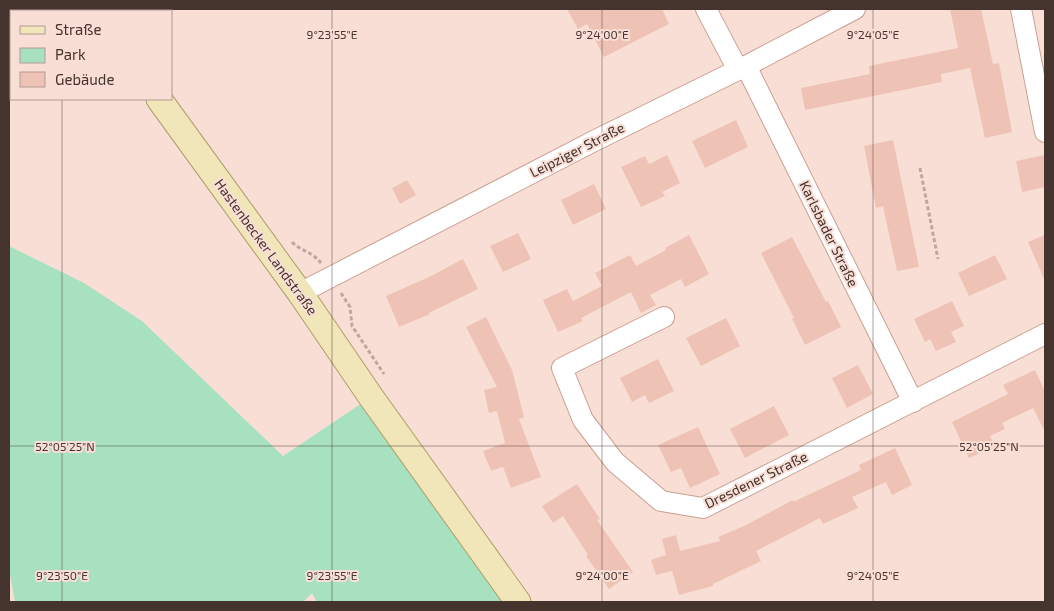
<svg xmlns="http://www.w3.org/2000/svg" width="1054" height="611" font-family="'Exo 2',sans-serif">
<style>
.green{fill:#a7e1bf}
.building{fill:#eec3b5}
.lines{fill:none;stroke-linecap:round;stroke-linejoin:round}
.minor-casing{stroke:#c99f92;stroke-width:22}
.major-casing{stroke:#ae9d6a;stroke-width:27}
.path{stroke:#bfa7a0;stroke-width:3;stroke-dasharray:4 2.5;stroke-linecap:butt}
.minor{stroke:#fff;stroke-width:20}
.major{stroke:#f0e6b9;stroke-width:25}
.ticks{fill:none;stroke:#45332e;stroke-width:1;stroke-opacity:0.45}
.labels{text-anchor:middle;stroke-width:4;stroke-linejoin:round;paint-order:stroke}
.street-label{font-size:14px;fill:#45332e;stroke:#f9ded6}
.ticks-label{font-size:12px;text-anchor:middle;fill:#45332e;stroke:#f9ded6;stroke-width:4;stroke-linejoin:round;paint-order:stroke}
</style>
<rect width="100%" height="100%" fill="#f9ded6"/>
<!-- green -->
<path class="green" d="M9,246l75,37 58,38 141,135 88,-59 149,205h-203l-5,-9 -9,9h-288l-6,-33z"/>
<!-- building -->
<g class="building">
<path d="M567,9h95l7,15 -65,33 -17,-33 -9,5z"/>
<path d="M950,9h31l12,55 6,-1 13,69 -27,6 -15,-70 -29,6 1,8 -137,28 -4,-22 69,-14 -1,-8 89,-18z"/>
<path d="M736,120l12,27 -43,21 -13,-27z"/>
<path d="M893,140l26,127 -22,4 -14,-65 -7,2 -12,-62z"/>
<path d="M667,155l13,28 -18,9 3,4 -24,11 -20,-40 24,-11 4,8z"/>
<path d="M1045,155v32l-23,5 -6,-31z"/>
<path d="M407,180l9,15 -16,9 -8,-16z"/>
<path d="M594,184l12,25 -33,16 -12,-25z"/>
<path d="M518,233l13,26 -28,13 -13,-26z"/>
<path d="M689,235l20,39 -24,13 -4,-8 -31,16 6,10 -15,8 -10,-21 -50,26 2,3 -25,11 -15,-32 24,-11 6,12 29,-15 -7,-13 35,-18 6,11 30,-16 -1,-2z"/>
<path d="M1045,235v46l-17,-39z"/>
<path d="M792,237l34,65 2,-1 13,26 -36,18 -13,-26 2,-1 -33,-65z"/>
<path d="M995,255l12,24 -38,17 -11,-23z"/>
<path d="M463,259l15,30 -49,24 1,1 -31,13 -13,-31 43,-19z"/>
<path d="M952,301l12,25 -13,6 5,10 -20,9 -6,-12 -5,3 -11,-23z"/>
<path d="M486,317l26,53 12,47 -5,2 22,58 -30,11 -8,-21 -12,4 -8,-20 22,-8 -8,-32 -8,2 -5,-23 13,-3 -31,-60z"/>
<path d="M726,318l14,28 -39,20 -15,-28z"/>
<path d="M658,359l16,32 -25,12 -4,-8 -13,7 -12,-24z"/>
<path d="M858,365l15,29 -26,14 -15,-30z"/>
<path d="M1035,370l10,22v40l-12,-24 -31,15 3,6 -15,7 5,10 -26,12 -17,-36 56,-28 -5,-9z"/>
<path d="M774,406l15,29 -44,23 -15,-29z"/>
<path d="M698,427l22,47 -30,14 -9,-20 -10,4 -13,-27z"/>
<path d="M895,448l17,37 -20,10 -6,-13 -34,15 6,11 -35,16 -3,-6 -64,33 5,10 -48,23v2l-34,9 -7,-24 -16,4 -5,-15 15,-5 -4,-16 14,-4 4,16 40,-10 -2,-4 26,-11 49,-26v2l68,-32 -2,-5z"/>
<path d="M577,484l23,35 -3,1 36,52 -24,17 -23,-33 2,-1 -25,-39 -10,7 -11,-17z"/>
</g>
<g class="lines">
<defs>
<g id="minor">
<path d="M706,9l32,61"/>
<path d="M1021,9l24,123"/>
<path d="M18,11l3,-2"/>
<path d="M746,66l167,336"/>
<path d="M300,293l296,-153 150,-74 109,-57"/>
<path d="M664,317l-102,51 21,52 32,42 46,39 42,7 342,-174"/>
</g>
<g id="major">
<path d="M96,9l2,2"/>
<path d="M159,99l141,194 71,104 147,205"/>
</g>
</defs>
<!-- minor casing -->
<use href="#minor" class="minor-casing"/>
<!-- major casing -->
<use href="#major" class="major-casing"/>
<!-- path -->
<g class="path">
<path d="M122,9l1,2"/>
<path d="M920,168l18,91"/>
<path d="M292,242c10,10 18,8 29,21"/>
<path d="M341,293l9,14 2,19 32,48"/>
</g>
<!-- minor -->
<use href="#minor" class="minor"/>
<!-- major -->
<use href="#major" class="major"/>
</g>
<!-- ticks -->
<path class="ticks" d="M62,9v2M332,9v593M602,9v593M873,9v593M62,99v503M9,446h1036"/>
<g class="labels">
<!-- street labels -->
<g class="street-label">
<text transform="translate(577 150) rotate(-27)" y="5">Leipziger Straße</text>
<text transform="translate(829 234) rotate(64)" y="5">Karlsbader Straße</text>
<text transform="translate(266 247) rotate(54)" y="5">Hastenbecker Landstraße</text>
<text transform="translate(756 480) rotate(-26)" y="5">Dresdener Straße</text>
</g>
</g>
<g class="ticks-label">
<text x="332" y="39">9°23'55"E</text>
<text x="602" y="39">9°24'00"E</text>
<text x="873" y="39">9°24'05"E</text>
<text x="65" y="451">52°05'25"N</text>
<text x="989" y="451">52°05'25"N</text>
<text x="62" y="580">9°23'50"E</text>
<text x="332" y="580">9°23'55"E</text>
<text x="602" y="580">9°24'00"E</text>
<text x="873" y="580">9°24'05"E</text>
</g>
<!-- border -->
<rect width="1054" height="611" fill="none" stroke="#45332e" stroke-width="20"/>
<!-- legend -->
<rect x="10" y="10" width="162" height="90" fill="#f9ded6" stroke="#b19a93"/>
<rect x="20" y="26" width="25" height="8" fill="#f0e6b9" stroke="#b19a93"/>
<text x="55" y="35" font-size="15" fill="#45332e">Straße</text>
<rect x="20" y="48" width="25" height="15" fill="#a7e1bf" stroke="#b19a93"/>
<text x="55" y="60" font-size="15" fill="#45332e">Park</text>
<rect x="20" y="72" width="25" height="15" fill="#eec3b5" stroke="#b19a93"/>
<text x="55" y="85" font-size="15" fill="#45332e">Gebäude</text>
</svg>
